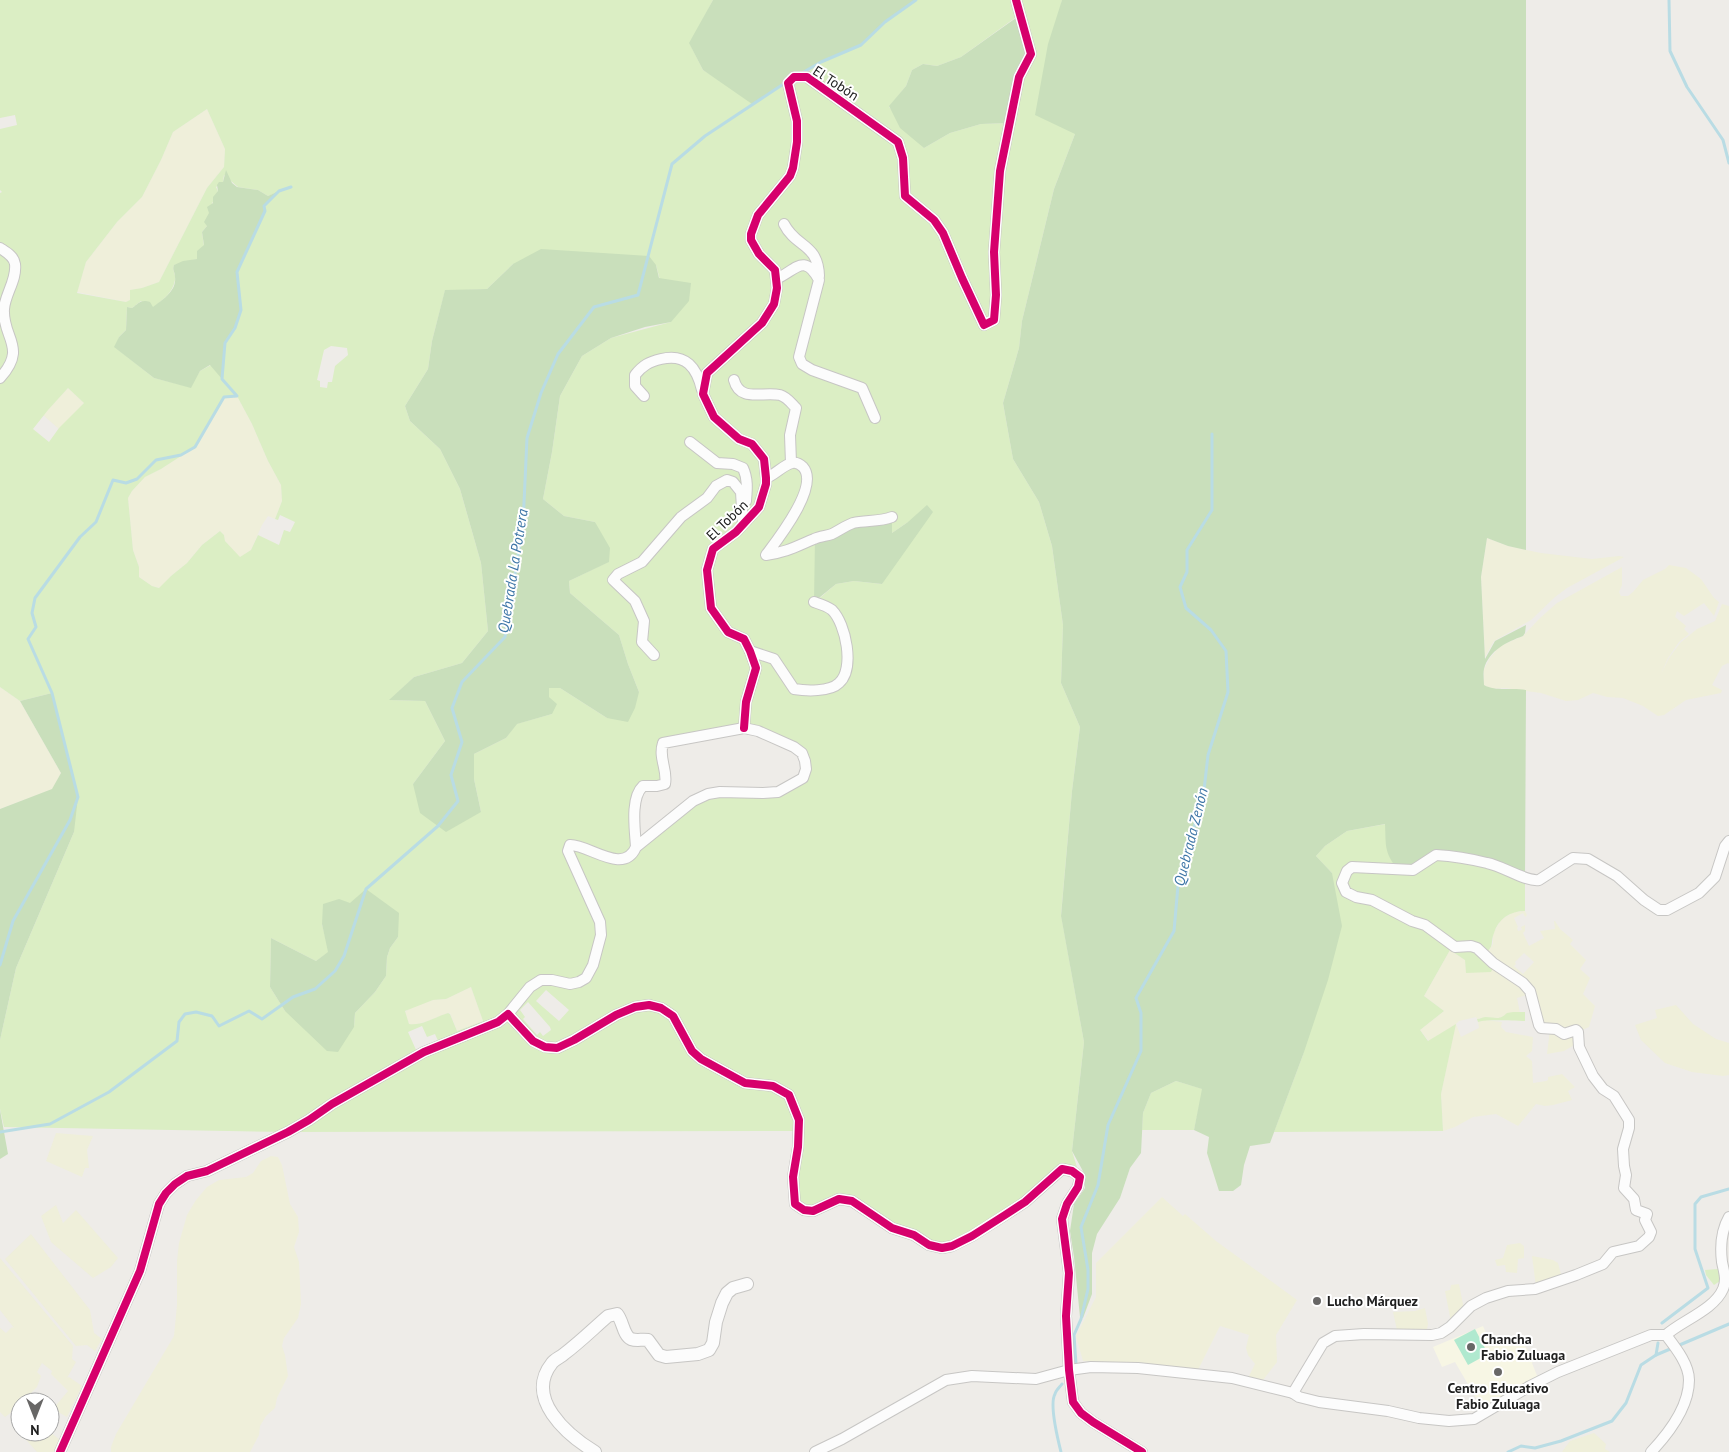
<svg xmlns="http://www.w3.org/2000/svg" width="1729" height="1452" font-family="'PT Sans',sans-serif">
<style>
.education{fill:#f7f6e4}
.farmland{fill:#efefda;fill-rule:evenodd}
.grass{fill:#dbeec4;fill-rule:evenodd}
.forest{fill:#c9dfbb}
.pitch{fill:#b0e9cf}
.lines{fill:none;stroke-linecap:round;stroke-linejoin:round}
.stream{stroke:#b9dce4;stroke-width:3}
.minor-casing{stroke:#c7c6c4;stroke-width:12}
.tertiary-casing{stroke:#c7c6c4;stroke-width:14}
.minor{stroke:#fcfcfc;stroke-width:10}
.tertiary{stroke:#fcfcfc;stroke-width:12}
.cycleway-casing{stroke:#fff;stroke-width:11}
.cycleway{stroke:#d6006c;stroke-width:8}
.poi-dot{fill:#686766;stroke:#fff;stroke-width:2}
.labels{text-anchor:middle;stroke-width:4;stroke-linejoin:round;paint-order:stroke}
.street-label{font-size:14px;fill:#202020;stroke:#fff}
.poi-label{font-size:14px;font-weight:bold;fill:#202020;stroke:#fff;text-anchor:start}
.water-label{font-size:15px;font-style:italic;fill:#3e76a7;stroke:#fff}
</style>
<rect width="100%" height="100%" fill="#eeece8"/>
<!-- education -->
<path class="education" d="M1483,1326l9,21 26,-12 16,25 -2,3 6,15 -55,32 -28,-48 -13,5 -9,-20z"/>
<!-- farmland -->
<g class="farmland">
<path d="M207,109l18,40 -1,18 -17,21 -48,94 -17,6 -11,2 -1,10 -4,2 -49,-10 9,-30 31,-40 25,-25 19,-37 12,-28z"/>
<path d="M68,388l16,15 -25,26 -16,-14z"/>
<path d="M237,396l15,28 16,37 13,24 1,16 -7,18 -7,-3 -6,9 -11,25 -11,8 -15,-17 -1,-6 -4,-4 -18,14 -15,18 -16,13 -11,12 -8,-2 -13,-9v-10l-6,-17 -5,-52 4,-7 13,-14 16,-8 34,-22 29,-50z"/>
<path d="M1487,538l21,8 33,7 51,6 27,-3 5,1 -57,31 -12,9 -24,23 -37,21 -9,16 -4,-80z"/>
<path d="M1669,565l17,3 15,11 13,19 5,4 -5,14 -10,-13 -20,13 -7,-5 -2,6 10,8 1,1 -2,3 5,5 -10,8 -11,16 -7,16 8,-16 11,-15 17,-14 18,-8 7,-17 7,2v58l-1,-1 -6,3 -10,19 10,5 -1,3 -35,7 -22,15 -6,1 -15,-10 -20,-8 -16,-1 -14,-4 -15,7 -12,1 -25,-8 -36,-5 -14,1 -7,-4v-16l6,-11 10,-12 23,-10 17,-18 17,-15 65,-36v18l-3,7 2,4h7l5,-4 10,-12 22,-11z"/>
<path d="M0,687l20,14 41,72 -8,16 -53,20z"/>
<path d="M1525,911l2,4 -2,2 -2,-4 -9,5 4,9 -1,1 1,3 4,-1 -1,-3 4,-2v6l-2,2 6,13 15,-8 -4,-7 15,-2 -1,-8h1l5,8 13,11 -3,4 16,16 -6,9 10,9 -7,16 12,12 -6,21 -11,5 -3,12 -4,3 -7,4 -17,3 3,-25h-6l-15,-35 -12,4 3,15 -7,-1 -16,7 -10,-2 -10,2 -1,-2 -17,4 -3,3 5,13 18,-9 -1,-6 7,-2 17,2 -1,5 5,5 27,5 -1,14 -6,5 6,5 1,22 13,-2 2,-1v-3l14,-3 13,13 -7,4 4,9 -19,5 -8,1 -9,-2 -18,22 -22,-12 -23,3 -18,10 -12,4 -2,-37 14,-69 -26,16 -9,-11 24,-19 -20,-15 26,-46 15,10 1,10 19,-15 8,-11v-11l8,-13 12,-8zM1524,953l10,9 -11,12 -9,-8 2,-2 -1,-2z"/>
<path d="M471,987l12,34 -26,10 -7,-18h-2l-20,8 -14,4 -5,-1 -4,-12 5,-4 23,-8 13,-1z"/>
<path d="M1676,1005l17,19 23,15 13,4v32l-6,1 -31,-4 -27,-9 -24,-23 -6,-15 22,-7 -2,-8z"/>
<path d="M56,1133l37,3 -6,14 2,18h-4l-3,9 -36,-16z"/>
<path d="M271,1156l7,1 4,8 8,39 8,13 1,15 -5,15 5,15 2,42 -3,14 -14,20 -2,8 3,9 3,21 -11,22 -2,10 -9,8 -6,10 -1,9 -9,17h-139v-5l5,-13 58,-98 3,-31v-44l2,-18 8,-28 9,-15 11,-13 12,-7 27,-3 7,-4 8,-12z"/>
<path d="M1162,1197l21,19 2,-2 31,27 81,59 -21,35 1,27 -14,18 -15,-2 7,-14 -7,-9 -2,-7 3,-13 -29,-9 -22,44 -115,-9 -7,-25 20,-39v-34z"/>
<path d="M56,1205l7,18 13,-13 42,48 -7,9 -18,11 -42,-36 -10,-26z"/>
<path d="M31,1234l59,76 4,23 8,6 -7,12 -8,-6 -11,1 -71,-87z"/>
<path d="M1520,1243l4,3v12l-6,1 -1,14 -11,-1 -1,-7 -8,1 -2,-6 8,-2 4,-13z"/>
<path d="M1532,1256l21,4 5,3 4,15 -26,9z"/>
<path d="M0,1258l73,88 -1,13 4,3 -9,16 2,-1 13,9 -15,31 -14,-8 15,-18 -17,-17 1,-3 -10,-8 -5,9 4,4 -4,11 -8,8 5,7 -5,-2 -4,2h-5v4l-15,11 -5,-5v-84l6,5 6,-6 2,1 -14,-18z"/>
<path d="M1459,1284l5,25 -13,13 -6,-31 5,-1 1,-5z"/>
<path d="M1425,1308l3,16 -1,5 -30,1 -4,-18 22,-1z"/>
<path d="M22,1432h28l10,8 -5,12h-18l-16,-18z"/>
<path d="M1594,1433l12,11 -1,5 5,3h-48l8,-11z"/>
</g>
<!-- grass -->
<g class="grass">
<path d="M0,0h713l-23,44 13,26 24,15 46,5 18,-11 10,-3 20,-14 40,-17 24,-23 31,-22h146l-2,11 15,123 -21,55 -32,132 -3,27 -16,55 10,56 26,43 13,44 11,79 -2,58 19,44 -8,64 -11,124 23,127 -12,109 8,26 -18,-8 -37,33 -83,46 -103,-49 -26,12 -18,-7 3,-73 -510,1 -284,-5 -4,-18v-69l16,-72 58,-136 -22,-139 -32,8 -20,-14v-494l2,-1 -2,-2v-61l17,-4 -2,-10 -15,3zM1019,15l-9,108 -29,1 -31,9 -26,15 -35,-41 17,-21 6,-16 11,-6 14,2 24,-9zM207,109l18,40 -1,18 -17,21 -48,94 -17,6 -12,2v10l-4,2 -49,-9 9,-31 31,-40 25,-25 19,-37 12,-28zM224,175l14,12 20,3 10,6 10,-4 -14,14 1,5 -28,61 4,38 -6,18 -10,15 -3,35 -11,-13 -11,6 -10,16 -36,-9 -38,-30 3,-11 7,-7 1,-23 5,1 9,-7 12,7c9,-8 20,-15 22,-28 1,-6 -3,-9 -1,-15l23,-6 7,-13 -2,-14 5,-6 4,-20 7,-15 -2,-4 7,-5zM513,264l143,1 15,57 -60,16 -29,18 -22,40 -8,56 -9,47 21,17 31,6 13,40 -39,19 1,12 49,42 9,29 11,28 -32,26 -47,-30h-11v9l3,17 -36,10 -10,14 -32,16v25l7,33 -68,-28 32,-43 -20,-40 -35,-1 24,-23 48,-14 26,-32 -7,-68 -21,-74 -20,-40 -30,-28 -5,-15 23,-37 4,-28 13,-50 42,-2zM331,346l16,2 1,7 -13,11 -3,16h-4l-1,6 -7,-1v-6l-3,-1 7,-30zM68,388l16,15 -25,25 -10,14 -16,-13 15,-19zM237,396l15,28 16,37 13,24 1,16 -7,18 3,1 2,-5 15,7 -5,10 -6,-2 -5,15 -21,-10 -7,15 -11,7 -15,-16 -1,-6 -4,-4 -18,14 -15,18 -16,13 -12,12 -7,-2 -13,-9v-10l-6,-17 -5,-52 4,-7 13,-14 16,-8 34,-22 29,-50zM892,518v15l16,-11 -26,62 -28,-3 -18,3 -21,18zM758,731l44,22 1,25 -40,15 -55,1 -74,54 9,-62 22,-2 -2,-41zM350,903l48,34 -8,11 -3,9 -1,19 -11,16 -20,21 -1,14 -69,-16 -15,-24 1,-49 45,23 13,-9 -7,-28zM471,987l12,34 -26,10 -7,-17 -2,-1c-13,4 -26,13 -39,11l-4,-13 28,-11 13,-1zM546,990l23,20 -10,11 -23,-20zM528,1002l22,25 1,3 -8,6 -3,-4 -3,3 -14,-16 2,-2 -5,-7zM422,1026l5,11 8,-3 4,9 -22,9 -9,-20z"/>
<path d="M1386,824l50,31 16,1 73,23v32c-15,0 -27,8 -31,22 -4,10 1,12 -9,21l10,10 -4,8 -25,1 -1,-13 -15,-10 -26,46 20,15 -24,19 8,11 28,-17 -15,70 2,37 -169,1 29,-77 29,-182 -16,-17 9,-10 22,-15z"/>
<path d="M1513,1012h12v9c-13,0 -36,-2 -47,1l-1,-3c3,0 6,-2 9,-2 9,0 13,4 21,-4z"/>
<path d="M1176,1081l27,8 -9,41h-52l1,-17 8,-20z"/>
<path d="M1718,1269l2,1v11l-6,4 -8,-10 -1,-5z"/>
</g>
<!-- forest -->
<g class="forest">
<path d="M713,0h203l-31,22 -24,23 -40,17 -69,42 -49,-34 -14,-27z"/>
<path d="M1062,0h464v550l-18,-4 -21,-8 -6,39 4,82 10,-18 31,-16 -1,8 -2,3c-16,6 -34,14 -39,33 -1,5 0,11 0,16 12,7 28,2 42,5l-1,189 -5,-4 -84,-20 -21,13 -18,1c-13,-18 -11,-23 -12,-45l-38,7 -22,15 -9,10 16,17 10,53 -14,54 -25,75 -33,88 -20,3 -6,19 -3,20 -8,6h-14l-12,-38 2,-16 -15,-7 8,-41 -26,-8 -25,12 -8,20 -2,40 -11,15 -10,30 -23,36 -5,19v41l-9,24 -3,-1 -6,-60 -4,-26 4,-27 11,-16 -1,-15 -12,-22 12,-109 -23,-126 11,-125 8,-64 -19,-44 2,-58 -11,-79 -13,-44 -26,-43 -10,-56 16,-55 3,-27 32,-132 21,-55 -40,-19 13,-71z"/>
<path d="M1020,15l11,39 -21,69 -29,1 -31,9 -26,15 -24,-20 -11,-22 17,-20 6,-16 11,-6 14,2 24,-9z"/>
<path d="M226,170l6,13 5,4 21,3 10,6 11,-5 -15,15 1,5 -28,61 4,38 -6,18 -10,15 -3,36 -12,-14 -10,6 -9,17 -37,-10 -40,-31 5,-10 7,-7 1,-23 5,1c7,-5 9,-9 18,-6l3,5c9,-7 24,-16 22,-30 0,-6 -3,-7 -1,-12l9,-4 14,-2v-8l7,-6 -2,-13 5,-6 -3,-4 5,-9 -2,-6 6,-4v-6l5,-6 -1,-6 2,-3h4z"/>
<path d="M541,249l108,7 7,9 3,13 32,5 -2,18 -18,21 -26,5 -34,11 -29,18 -22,40 -8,56 -9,47 21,17 31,6 15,26 -1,14 -40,19 1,12 49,42 9,29 11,28 -4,16 -7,14 -21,-4 -47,-30h-11v9l8,7 -5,10 -35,10 -11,14 -32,16v25l7,33 -35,20 -26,-19 -7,-29 32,-43 -20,-40 -36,-1 25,-23 48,-14 26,-32 -7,-68 -21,-74 -20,-40 -30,-28 -5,-15 23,-37 4,-28 13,-51 42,-1 26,-25z"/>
<path d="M927,505l6,7 -51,72 -28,-3 -18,3 -22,18 1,-64 77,-21v16l16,-11z"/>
<path d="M52,693l26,104 -4,35 -58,136 -16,72v-231l52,-20 9,-16 -41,-72z"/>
<path d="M366,889l33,24 -1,24 -8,11 -3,9 -1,19 -11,16 -20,21 -1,14 -16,25 -11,-1 -42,-40 -15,-24 1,-49 45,23 12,-9 -6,-28 1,-20 16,-5 11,4z"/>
<path d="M0,1110l8,44 -8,5z"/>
</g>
<!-- pitch -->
<path class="pitch" d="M1475,1329l13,25 -20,11 -14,-25z"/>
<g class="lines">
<!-- stream -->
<g class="stream">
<path d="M1669,0l1,51 17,36 36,53 6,23"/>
<path d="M802,73l19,-11 40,-17 24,-23 31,-22"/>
<path d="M0,965l13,-44 57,-101 8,-23 -26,-104 -24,-54 8,-12 -4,-14 3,-15 45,-61 16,-15 17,-42 13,3 11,-4 19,-19 25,-5 14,-8 29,-50 13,-1 -15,-17 3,-36 10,-15 6,-18 -4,-38 28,-61 -1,-5 15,-15 12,-4"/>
<path d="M0,1132l50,-8 59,-32 68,-51 2,-19 6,-8 11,-2 16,4 7,10 30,-15 13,8 31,-22 22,-8 20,-18 9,-15 22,-67 72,-63 20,-25 -7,-26 11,-33 -10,-34 10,-26 43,-45 18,-113 4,-86 14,-45 17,-39 36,-47 44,-12 34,-131 33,-28 80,-53"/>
<path d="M1662,1323l46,-35 -13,-39v-45l6,-7 28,-8"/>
<path d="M1656,1355l2,-12"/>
<path d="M1076,1364l-2,-29 7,-16 7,-30v-19l-7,-43 17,-42 10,-60 33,-74v-38l-5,-15 38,-67 5,-57 24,-75 5,-44 20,-63 -2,-41 -15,-21 -25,-22 -6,-21 7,-15v-22l25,-40v-76"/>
<path d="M1061,1452c-3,-12 -12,-48 -6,-58 1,-4 5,-7 7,-10"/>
<path d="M1508,1452l13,-6 14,2 26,-7 51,-20 14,-18 15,-38 15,-10 73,-31"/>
</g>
<defs>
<g id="minor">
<path d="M784,224c12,24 34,19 35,52"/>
<path d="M0,248c6,4 14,8 15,16 2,16 -10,30 -11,45 -2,29 24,38 -4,69"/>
<path d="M776,279c19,-8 28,-27 43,1l-20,77 3,7 10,6 50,18 13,30"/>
<path d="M734,380c6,23 29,11 46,15 7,2 11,8 16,13l-6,27 1,28"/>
<path d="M644,396l-9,-10v-11c8,-10 14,-13 26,-16 25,-6 36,9 41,31"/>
<path d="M690,442l27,21 16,1 10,4c5,11 4,21 3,33"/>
<path d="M766,478c9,-3 17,-13 26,-15 4,-1 8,1 11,4 17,19 -25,72 -37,88 21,-3 29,-8 48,-16 6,-3 13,-3 18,-5 8,-4 13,-8 21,-11 13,-3 26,-1 39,-6"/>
<path d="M750,651l24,8 20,30c12,2 36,3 45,-6 16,-14 7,-59 -7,-73 -5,-4 -12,-6 -18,-8"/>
<path d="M654,655l-12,-13 2,-21 -9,-20 -22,-21 5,-6 24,-12 39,-45 26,-19 9,-12 11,-6 6,2 8,10 2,32"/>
<path d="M744,728l2,-26 10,-34 -6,-17 -6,-12 -16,-7 -17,-24 -4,-38 6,-21 23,-17 23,-25 7,-23v-6l-2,-19 -12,-15 -13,-5 -25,-22 -11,-23 4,-21 55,-50 12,-19 3,-16 -2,-18 -16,-16 -8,-14v-6l7,-19 32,-39 3,-8 4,-26v-21l-9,-38 6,-6h13l91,65 5,16 2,38 29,24 9,13 19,45 22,47 10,-5 2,-25 -2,-43 6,-81 19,-94 12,-23 -15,-54"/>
<path d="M508,1014l22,-27 11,-7h11l18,4 9,-2 7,-4 7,-13 8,-30 -1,-13 -32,-71 2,-6c18,-1 54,31 66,2 -1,-17 -6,-49 7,-61h14l8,-2c3,-14 -7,-26 -2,-41l81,-15 14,3 36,16 8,6 3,8 1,8 -3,9 -25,14 -15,1 -43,-1 -12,2 -15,7 -57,46"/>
<path d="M1293,1393l30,-50 12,-7 29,-2 68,1 9,-2 9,-6 21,-21 15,-8 22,-7 27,-2 41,-14 27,-11 10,-12 26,-6 10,-9 2,-5 -6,-12 2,-6 -11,-4 -2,-11 -10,-11 2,-13 -2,-9 -1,-17 6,-21v-8l-15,-24 -11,-7 -10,-13 -14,-29 -1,-15 -2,-2 -12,4 -8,-5 -15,-1 -2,-3 -9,-34 -7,-8 -30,-20 -16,-15 -6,-2 -16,1 -30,-22 -13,-4 -40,-21 -16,-3 -10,-5 -4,-9 5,-12 5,-4 61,3 23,-15c17,1 35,4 51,8 16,3 39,19 52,17l34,-22 15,1 29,17 27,24 15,10h8l32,-17 16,-16 10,-31 4,-5"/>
<path d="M60,1452l80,-181 19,-67 7,-11 9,-9 12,-8 20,-5 81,-39 21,-12 23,-16 92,-52 74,-30 10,-8 25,27 12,6 12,1 17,-8 42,-25 19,-8 14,-2 12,3 12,8 19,35 9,8 44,24 28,3 16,9 10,25 -1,27 -5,30 2,27 9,6 9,1 26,-12 13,2 40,27 22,7 15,10 13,3 10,-2 20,-10 33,-21 20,-13 37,-33 10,2 8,6 -2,10 -11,17 -5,15 7,54 -3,43 3,54 4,32 8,11 12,9 49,30"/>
<path d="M815,1452l27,-13 104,-59 26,-4 64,3 33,-9 22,-3 47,1 94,10 61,15 6,4 20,5 69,9 31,7 30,3 25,-2 56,-33 28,-14 93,-37h15c15,-14 48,-25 57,-46 4,-10 1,-17 -1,-27 -2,-16 -1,-31 7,-45"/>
<path d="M1651,1452c17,-18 38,-45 38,-72 0,-16 -14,-33 -23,-45"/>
</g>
<path id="tertiary" d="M595,1452c-28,-17 -71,-54 -43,-89 3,-4 9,-6 12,-9 16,-12 30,-26 44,-38l9,-2c6,7 6,21 14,25 6,2 11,0 17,1l11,15 7,2 32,-3 11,-4 4,-7 3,-21 6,-19 5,-10 6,-5 14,-4"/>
</defs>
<!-- minor casing -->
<use href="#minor" class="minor-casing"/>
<!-- tertiary casing -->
<use href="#tertiary" class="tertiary-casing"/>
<!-- minor -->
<use href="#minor" class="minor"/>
<!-- tertiary -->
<use href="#tertiary" class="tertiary"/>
<defs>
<g id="cycleway">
<path d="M744,728l2,-26 10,-34 -6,-17 -6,-12 -16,-7 -17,-24 -4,-38 6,-21 23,-17 23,-25 7,-23v-6l-2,-19 -12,-15 -13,-5 -25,-22 -11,-23 4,-21 55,-50 12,-19 3,-16 -2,-18 -16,-16 -8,-14v-6l7,-19 32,-39 3,-8 4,-26v-21l-9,-38 6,-6h13l91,65 5,16 2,38 29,24 9,13 19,45 22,47 10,-5 2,-25 -2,-43 6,-81 19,-94 12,-23 -15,-54"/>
<path d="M60,1452l80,-181 19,-67 7,-11 9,-9 12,-8 20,-5 81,-39 21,-12 23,-16 92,-52 74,-30 10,-8 25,27 12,6 12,1 17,-8 42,-25 19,-8 14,-2 12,3 12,8 19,35 9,8 44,24 28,3 16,9 10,25 -1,27 -5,30 2,27 9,6 9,1 26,-12 13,2 40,27 22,7 15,10 13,3 10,-2 20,-10 33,-21 20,-13 37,-33 10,2 8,6 -2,10 -11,17 -5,15 7,54 -3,43 3,54 4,32 8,11 12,9 49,30"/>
</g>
</defs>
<!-- cycleway casing -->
<use href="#cycleway" class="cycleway-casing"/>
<!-- cycleway -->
<use href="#cycleway" class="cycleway"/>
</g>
<!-- markers -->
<g class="poi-dot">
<circle cx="1317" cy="1301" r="5"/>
<circle cx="1471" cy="1347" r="5"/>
<circle cx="1498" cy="1372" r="5"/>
</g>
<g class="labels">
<!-- street labels -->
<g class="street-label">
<text transform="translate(836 83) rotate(33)" y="5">El Tobón</text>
<text transform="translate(727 520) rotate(-44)" y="5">El Tobón</text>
</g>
<!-- poi labels -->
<g class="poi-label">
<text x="1327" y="1306">Lucho Márquez</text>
<text x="1481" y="1344">Chancha<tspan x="1481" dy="16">Fabio Zuluaga</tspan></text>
<text x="1498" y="1393" text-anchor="middle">Centro Educativo<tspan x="1498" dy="16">Fabio Zuluaga</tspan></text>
</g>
<!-- water labels -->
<g class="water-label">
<text transform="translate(513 571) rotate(-81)" y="5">Quebrada La Potrera</text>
<text transform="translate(1191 837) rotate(-76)" y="5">Quebrada Zenón</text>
</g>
</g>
<!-- north arrow -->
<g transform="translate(35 1417) rotate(180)"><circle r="24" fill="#ffffff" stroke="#a6a6a6"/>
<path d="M0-4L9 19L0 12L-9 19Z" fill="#686766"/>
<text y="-8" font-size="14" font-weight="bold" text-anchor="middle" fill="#202020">N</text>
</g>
</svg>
